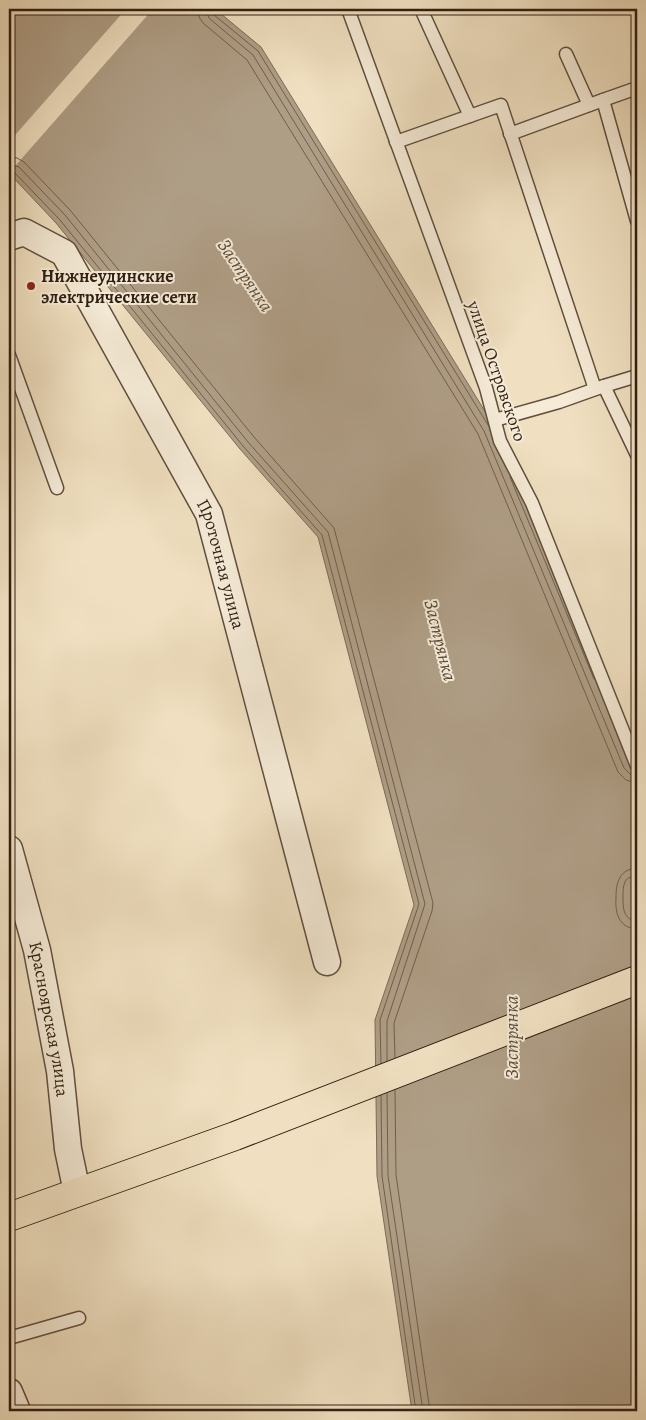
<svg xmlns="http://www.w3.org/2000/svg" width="646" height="1420" font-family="Alegreya,serif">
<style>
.water{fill:#af9e86;stroke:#7c6b58}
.pier{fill:#f0e0c1}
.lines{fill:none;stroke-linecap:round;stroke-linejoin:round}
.shore{stroke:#705e4c;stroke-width:1}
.lane-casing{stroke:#604f3e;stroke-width:15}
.street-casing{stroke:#604f3e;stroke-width:29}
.highway-casing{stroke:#301f13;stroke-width:30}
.lane{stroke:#f5ebd7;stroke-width:12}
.street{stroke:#f5ebd7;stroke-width:26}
.highway{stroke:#f0e0c1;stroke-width:28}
.poi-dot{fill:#8f2418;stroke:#f5ebd7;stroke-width:2}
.labels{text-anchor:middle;stroke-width:4;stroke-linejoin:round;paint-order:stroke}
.poi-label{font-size:18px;font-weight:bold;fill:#301f13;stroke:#f5ebd7;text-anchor:start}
.street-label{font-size:18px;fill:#301f13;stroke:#f5ebd7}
.water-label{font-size:19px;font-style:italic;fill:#5c4b3b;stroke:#f5ebd7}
</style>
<rect width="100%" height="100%" fill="#f0e0c1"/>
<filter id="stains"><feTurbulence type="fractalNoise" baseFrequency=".004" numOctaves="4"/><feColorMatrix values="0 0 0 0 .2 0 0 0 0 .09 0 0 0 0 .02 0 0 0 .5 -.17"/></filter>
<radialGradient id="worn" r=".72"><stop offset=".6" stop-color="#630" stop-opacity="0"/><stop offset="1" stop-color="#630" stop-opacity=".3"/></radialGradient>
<!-- water -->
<path class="water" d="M9,9h206l46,38 233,379 143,344v63l-3,72 3,17v489h-225l-35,-235 -2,-156 39,-115 -96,-368 -78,-88 -184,-226 -47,-50z"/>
<!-- pier -->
<path class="pier" d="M126,9h27l-144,164v-31z"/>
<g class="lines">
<!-- shore -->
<g class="shore">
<path d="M198,9l1,8 4,6 44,37 231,374 140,338 8,8 11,3"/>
<path d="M206,9l1,5 3,5 43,36 231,376 140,337 6,6 7,2"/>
<path d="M212,9l2,6 44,36 230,374"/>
<path d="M9,156l8,2 7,4 46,48 184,227 80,91 99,375 -1,8 -38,112 1,35"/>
<path d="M9,164l10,3 46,48 183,227 80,90 97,372 -38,117v40"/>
<path d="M9,170l5,2 46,48 183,226 79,89 97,369 -39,116 1,43"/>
<path d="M510,477l84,202"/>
<path d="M637,868c-17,1 -21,14 -21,29 -1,15 2,31 21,32"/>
<path d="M637,876c-4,0 -8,1 -11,4 -3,5 -3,11 -3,17 0,11 0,23 14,24"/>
<path d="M395,1090l1,85 34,236"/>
<path d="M387,1093l1,83 35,235"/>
<path d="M381,1095l1,81 34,235"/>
</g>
<defs>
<g id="lane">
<path d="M348,9l138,379 14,53 32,62 105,263"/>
<path d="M421,9l49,107"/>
<path d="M566,54l23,51"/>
<path d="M603,100l34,-12"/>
<path d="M510,134l93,-34 34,121"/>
<path d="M396,142l105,-37 94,284"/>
<path d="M9,355l48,133"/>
<path d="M604,386l33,-10"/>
<path d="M495,420l64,-18 45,-16 33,69"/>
<path d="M9,1338l70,-20"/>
</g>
<g id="street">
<path id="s1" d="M9,237l15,-5 40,21 145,261 118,448"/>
<path id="s2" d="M9,849l28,101 23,121 8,78 9,43"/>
<path d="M9,1392l8,19"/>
</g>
<path id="highway" d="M9,1217l226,-81 402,-156"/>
</defs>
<!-- lane casing -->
<use href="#lane" class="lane-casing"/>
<!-- street casing -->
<use href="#street" class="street-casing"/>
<!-- highway casing -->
<use href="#highway" class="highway-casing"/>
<!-- lane -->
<use href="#lane" class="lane"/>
<!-- street -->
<use href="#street" class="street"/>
<!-- highway -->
<use href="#highway" class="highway"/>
</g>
<!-- markers -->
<circle class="poi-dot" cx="31" cy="286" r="5"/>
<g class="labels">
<!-- poi labels -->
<g class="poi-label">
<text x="41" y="282">Нижнеудинские<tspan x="41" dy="21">электрические сети</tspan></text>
</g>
<!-- street labels -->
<g class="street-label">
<text transform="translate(497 371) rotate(71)" y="6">улица Островского</text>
<text dy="6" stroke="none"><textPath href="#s1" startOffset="411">Проточная улица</textPath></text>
<text dy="6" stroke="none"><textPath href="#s2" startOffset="175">Красноярская улица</textPath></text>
</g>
<!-- water labels -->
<g class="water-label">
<text transform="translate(246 275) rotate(56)" y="7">Застрянка</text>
<text transform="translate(441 640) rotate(76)" y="7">Застрянка</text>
<text transform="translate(511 1037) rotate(-90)" y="7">Застрянка</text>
</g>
</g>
<!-- margin -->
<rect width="646" height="1420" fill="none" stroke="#f0e0c1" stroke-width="30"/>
<rect x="10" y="10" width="626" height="1400" fill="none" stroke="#301f13" stroke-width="2.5"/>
<rect x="15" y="15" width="616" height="1390" fill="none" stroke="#301f13"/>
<rect width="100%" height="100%" filter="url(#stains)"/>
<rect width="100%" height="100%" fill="url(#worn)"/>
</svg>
